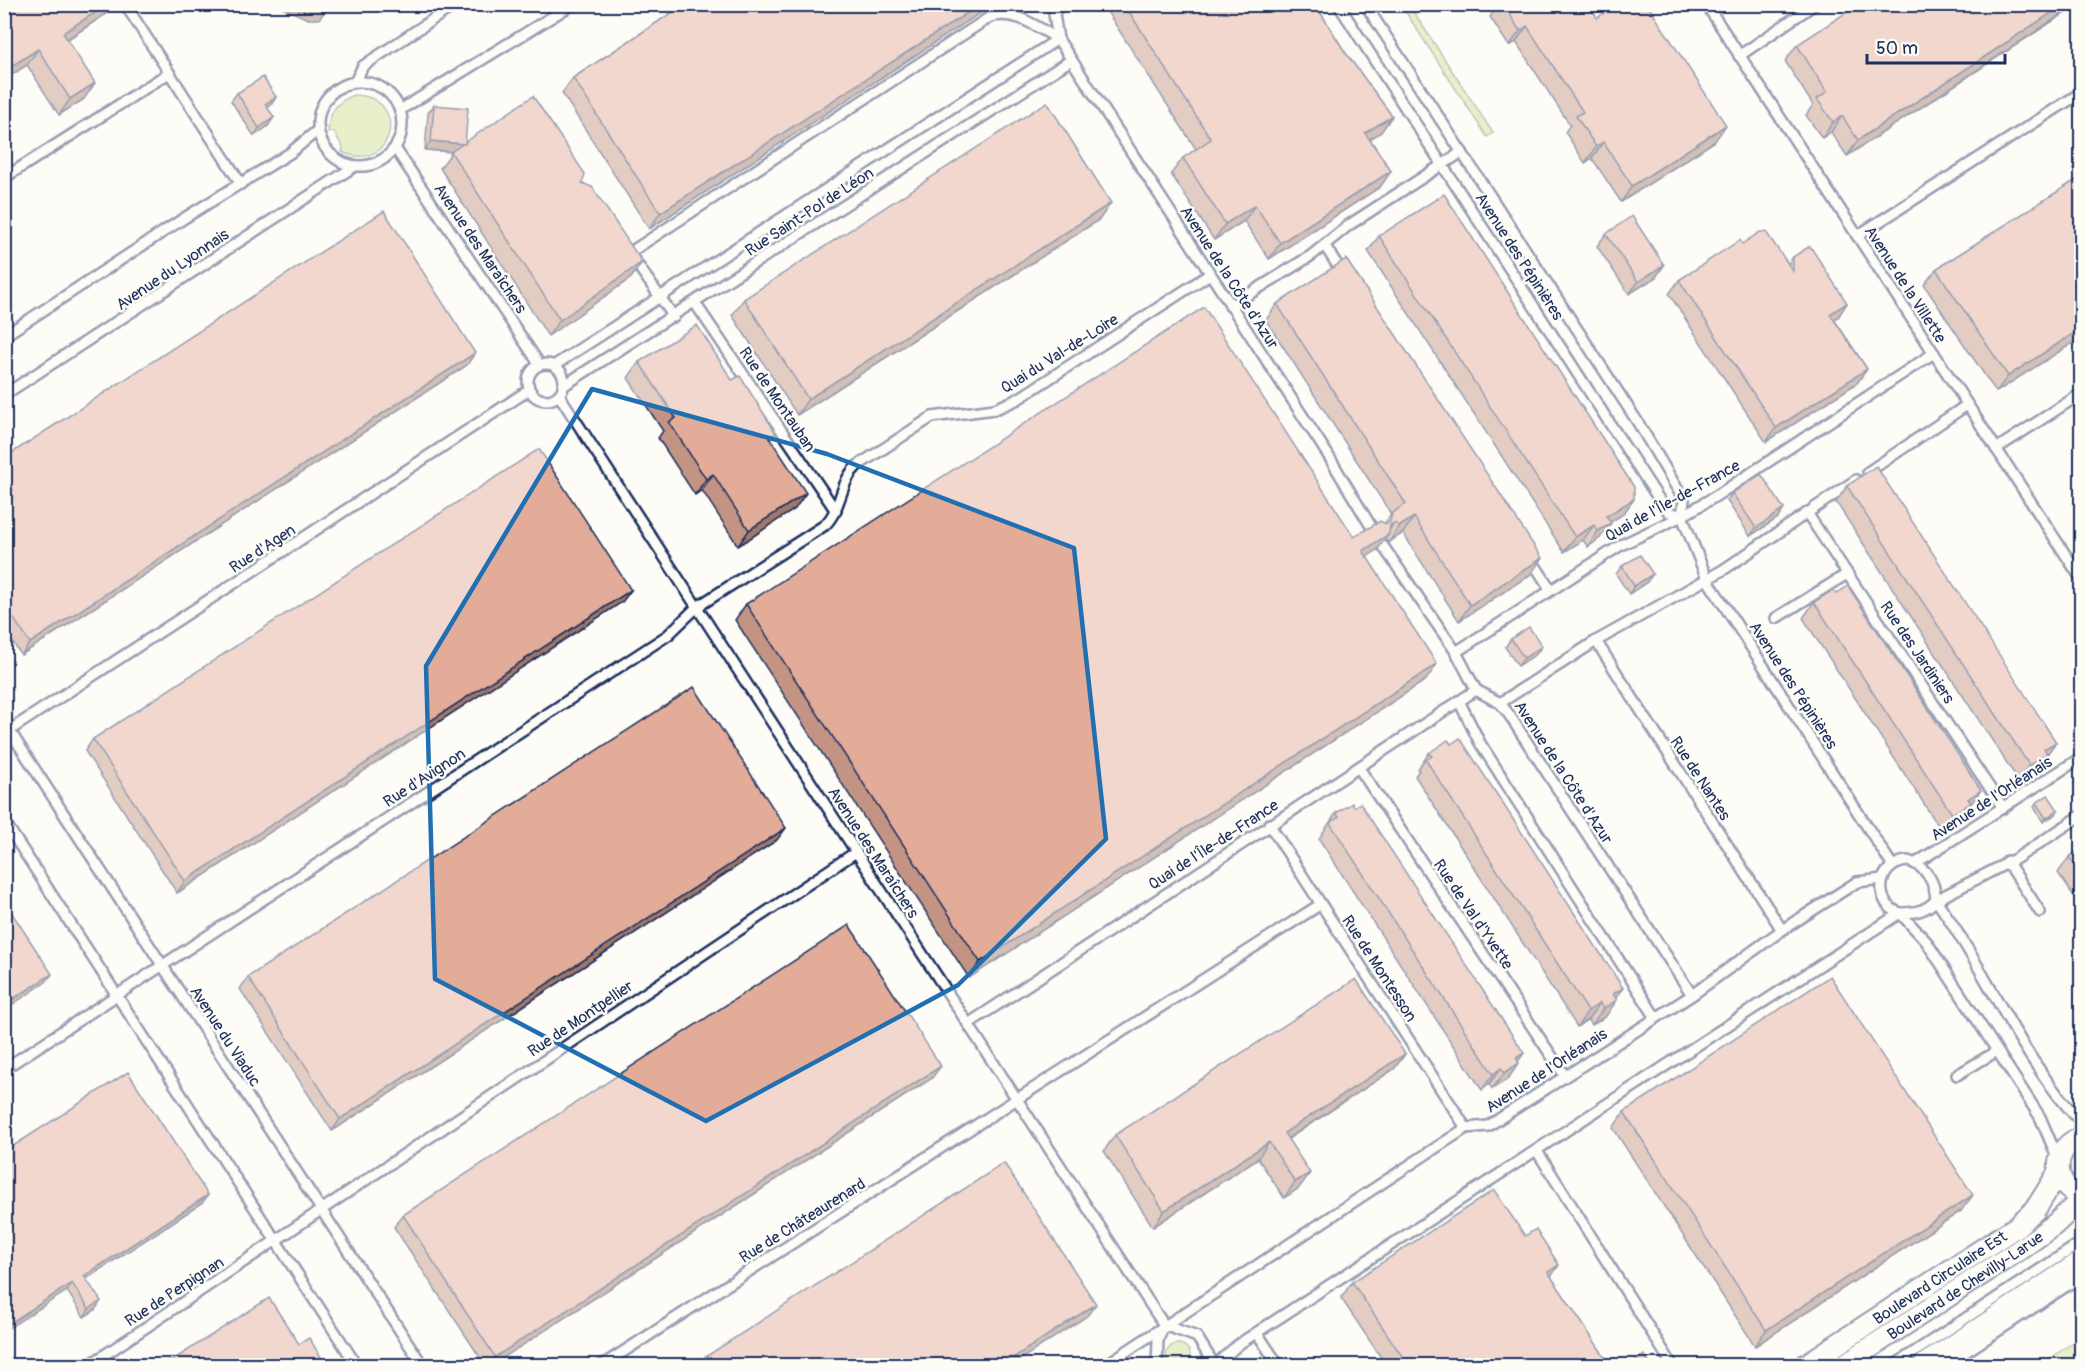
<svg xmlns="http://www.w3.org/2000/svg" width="2086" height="1370" font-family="Pangolin,sans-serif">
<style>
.green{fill:#cee094;stroke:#748879;stroke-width:1.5}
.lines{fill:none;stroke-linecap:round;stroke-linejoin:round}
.lane-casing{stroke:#1b2f5e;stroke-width:14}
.street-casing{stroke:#1b2f5e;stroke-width:24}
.secondary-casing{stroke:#1b2f5e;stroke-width:32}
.lane{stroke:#fdfcf7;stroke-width:9}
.street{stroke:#fdfcf7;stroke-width:20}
.secondary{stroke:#fdfcf7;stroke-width:27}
.wall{fill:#c39484;stroke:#1b2f5e;stroke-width:1.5}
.shaded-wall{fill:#9f786b;stroke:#1b2f5e;stroke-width:1.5}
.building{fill:#e3ac99;stroke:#1b2f5e;stroke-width:1.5}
.marked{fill:none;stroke:#1f6fb2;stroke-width:4.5;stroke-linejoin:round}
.labels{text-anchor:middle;stroke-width:5;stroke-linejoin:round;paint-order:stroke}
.street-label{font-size:16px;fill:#1b2f5e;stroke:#fdfcf7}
</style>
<rect width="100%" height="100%" fill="#fdfcf7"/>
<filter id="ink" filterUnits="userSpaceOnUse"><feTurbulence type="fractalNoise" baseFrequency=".0167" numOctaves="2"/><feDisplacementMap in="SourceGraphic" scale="12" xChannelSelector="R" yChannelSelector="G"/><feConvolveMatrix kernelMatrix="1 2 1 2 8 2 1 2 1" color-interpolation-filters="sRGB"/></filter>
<g filter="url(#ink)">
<!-- green -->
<g class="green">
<path d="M1401,5h8l84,128 -6,4z"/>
<path d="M353,95c58,0 42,80 -11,57l1,-5 -9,-15h-6c1,-19 7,-29 25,-37z"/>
<path d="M2081,1337v28h-40z"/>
<circle cx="1178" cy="1356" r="12"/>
</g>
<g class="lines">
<defs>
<g id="lane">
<path d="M125,4l116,180"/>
<path d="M1059,4l-5,10 4,25 270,416 47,78"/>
<path d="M1338,4l324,500 7,8 13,4"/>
<path d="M1365,4l272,417 47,79 -2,16 25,63 185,286"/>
<path d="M1706,4l376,576"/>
<path d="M1739,56l76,-52"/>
<circle cx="360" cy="124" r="42"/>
<path d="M355,82l8,-16 93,-62"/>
<path d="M400,110l173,-106"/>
<path d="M395,148l145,217"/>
<path d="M4,178l165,-105"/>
<path d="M1857,236l225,-144"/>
<path d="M1325,246l18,28"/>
<path d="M629,253l361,-236c27,-7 45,9 68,22"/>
<path d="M632,257l42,60"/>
<path d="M695,303l141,208"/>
<path d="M1230,306l82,-51 37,-30 113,-73"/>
<path d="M4,336l182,-119 104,-64 28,-23"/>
<circle cx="546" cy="382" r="18"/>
<path d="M555,365l503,-326"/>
<path d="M563,386l508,-326"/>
<path d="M4,395l351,-229"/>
<path d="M559,395l595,915 10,15 33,12 18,29"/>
<path d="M1996,449l86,-56"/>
<path d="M1868,472l99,-67"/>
<path d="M1807,513l196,295"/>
<path d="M1383,546l73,106 20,38 24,13 8,10 184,282"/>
<path d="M1529,556l22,34"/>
<path d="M1776,618l71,-44"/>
<path d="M1596,641l186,289"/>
<path d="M1456,652l165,-107 61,-29 34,-20 218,-143"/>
<path d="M1459,701l21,42 176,275"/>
<path d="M1500,703l96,-62 127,-71 133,-90"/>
<path d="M4,722l419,644"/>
<path d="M4,734l525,-344"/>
<path d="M1359,768l206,308"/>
<path d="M2082,815l-65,43 -81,42c52,72 84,159 146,223"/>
<path d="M4,821l353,545"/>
<path d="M1269,824l197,304"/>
<path d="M1908,861c18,5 27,21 28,39 -10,11 -21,13 -36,13 -27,-9 -24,-50 8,-52z"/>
<path d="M2007,861l33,51"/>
<path d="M1916,863l166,-106"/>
<path d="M968,1024l508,-334"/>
<path d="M4,1069l664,-434 29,-28 128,-82c17,-17 15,-44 32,-59l75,-49 63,-8 23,-10 192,-125"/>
<path d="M1957,1075l40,-24"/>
<path d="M1537,1151l136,215"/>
<path d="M1257,1333l22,33"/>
<path d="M88,1366l768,-514"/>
<path d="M601,1366l720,-462"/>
<path d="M1104,1366l362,-238 22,-2 204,-131 90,-65 75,-48 26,-3"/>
<path d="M1157,1366l1,-26 6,-15"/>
<path d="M1214,1366l25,-22 661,-431 26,28 114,176 18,42"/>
<path d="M1893,1366l189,-124"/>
</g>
<g id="street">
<path d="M2082,1138c-31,7 -31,50 0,58"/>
<path id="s1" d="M1804,1366l212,-139 19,-17 23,-37"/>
<path id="s2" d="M1842,1366l180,-118 32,-23 28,-26"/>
</g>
<path id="secondary" d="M1928,1366l154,-101"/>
</defs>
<!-- lane casing -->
<use href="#lane" class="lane-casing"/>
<!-- street casing -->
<use href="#street" class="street-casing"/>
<!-- secondary casing -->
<use href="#secondary" class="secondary-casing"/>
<!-- lane -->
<use href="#lane" class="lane"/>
<!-- street -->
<use href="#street" class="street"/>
<!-- secondary -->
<use href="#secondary" class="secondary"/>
</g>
<!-- wall -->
<g class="wall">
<path d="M4,4h110l-5,8 -42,28 17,59 -25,16 -32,-50z"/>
<path d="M685,4h309l-345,225 -87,-136 11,-15z"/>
<path d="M1102,4h213l30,48 47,64 -11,16 -11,7 21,32 -11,16 -111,72 -25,-38 -30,19 -43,-66 12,-16 13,-9z"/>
<path d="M1492,4h97l8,14 118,123 -94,61 -29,-44 -7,5 -20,-31 5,-7 -54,-83 -7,4 -19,-29 5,-8z"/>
<path d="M1750,4h12l-8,6z"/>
<path d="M2076,6l-229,150 -16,-24 -9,6 -16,-23 7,-10 -28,-44 12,-16z"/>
<path d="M237,93l39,4 -5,8 -4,3 7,9 -6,9 -14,10 -23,-35z"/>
<path d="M434,105l31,38 117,40 60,79 -11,16 -83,58 -108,-168 12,-16 -27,-2 3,-37z"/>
<path d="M2082,176v161l-86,55 -72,-107 12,-16z"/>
<path d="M1100,219l-303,196 -65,-100 12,-16z"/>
<path d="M1606,234l58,31 -8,12 -27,17 -32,-48z"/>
<path d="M1379,236l255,263 -11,15 -12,8 -11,16 -12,9 -5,-7 -19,12 -196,-301z"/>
<path d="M1742,244l46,20 5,-7 54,46 -9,14 -4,2 33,50 -10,14 -91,59 -97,-148 10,-14z"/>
<path d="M1277,304l254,270 -72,47 -56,-88 -14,9 -5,-2 -7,10 -10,7 59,123 -457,298 -234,-358 11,-16 608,-67 31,-14 6,-9 -125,-194z"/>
<path d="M639,362l132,78 24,69 -57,37 -36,-56 -7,5 -37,-57 5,-7 -35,-53z"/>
<path d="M467,365l-446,290 -17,-26v-171z"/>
<path d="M1847,486l209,256 -20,27 -18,11 -182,-278z"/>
<path d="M1732,493l52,16 -6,9 -28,18 -23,-35z"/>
<path d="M1622,566l25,16 -18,12 -13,-20z"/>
<path d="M631,590l-9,12 -445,291 -92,-142 8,-12z"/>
<path d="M1814,602l156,204 -3,2 -7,11 -19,11 -138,-212z"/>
<path d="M1511,639l25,15 -18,12 -13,-19z"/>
<path d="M1429,753l194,235 -7,10 -10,18 -14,9 -4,-6 -11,8 -162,-251 4,-6 -1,-1z"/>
<path d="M2036,803l20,11 -13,8 -9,-15z"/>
<path d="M1336,813l182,248 -10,18 -16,10 -3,-5 -7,6 -163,-251z"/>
<path d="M777,840l-445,291 -92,-142 8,-12z"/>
<path d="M2082,849v59l-24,-35 11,-16z"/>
<path d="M1405,1054l-11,15 -106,70 11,49 -15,10 -26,-40 -105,69 -49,-76 11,-16z"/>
<path d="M932,1078l-440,287h-7l-91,-138 9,-12z"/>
<path d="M1624,1112l337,99 -206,135 -142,-218z"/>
<path d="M4,1152l204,43 -6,8 -116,76 9,31 -11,7 -17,-26z"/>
<path d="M1551,1277l59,88h-224l-45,-67 11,-16z"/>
</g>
<!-- shaded-wall -->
<g class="shaded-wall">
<path d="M108,4h6l-5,8 -57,37 11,-16z"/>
<path d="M274,4h57l-12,15h-11z"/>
<path d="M375,4h45l-8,3z"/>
<path d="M981,4h13l-345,225 11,-16z"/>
<path d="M1758,4h4l-8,6z"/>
<path d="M2065,4h12l-230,152 11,-16z"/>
<path d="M1527,26l-11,16 -7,4 11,-15z"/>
<path d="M38,49l-11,16 -23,15v-9z"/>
<path d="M95,83l-11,16 -25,16 11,-16z"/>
<path d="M276,97l-5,8 -11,7 5,-8z"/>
<path d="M1392,116l-11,16 -27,17 11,-16z"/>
<path d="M1842,116l-11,16 -9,6 11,-16z"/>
<path d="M274,117l-6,9 -14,10 5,-8z"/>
<path d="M1726,125l-11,16 -94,61 11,-16z"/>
<path d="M431,141l34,3 -6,8 -34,-2z"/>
<path d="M1603,142l-11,16 -7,5 11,-16z"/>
<path d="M1391,171l-11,16 -111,72 11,-16z"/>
<path d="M1111,203l-11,16 -303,196 11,-16z"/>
<path d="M1255,205l-11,16 -30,19 11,-16z"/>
<path d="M642,262l-11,16 -83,58 12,-16z"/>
<path d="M1664,265l-8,12 -27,17 9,-12z"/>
<path d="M1847,303l-9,14 -18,11 10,-14z"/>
<path d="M2082,328v9l-86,55 12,-16z"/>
<path d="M475,353l-8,12 -446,290 9,-12z"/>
<path d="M1867,369l-10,14 -91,59 10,-14z"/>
<path d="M713,474l-11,16 -7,5 11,-16z"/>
<path d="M806,493l-11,16 -57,37 11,-16z"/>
<path d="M1634,499l-11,15 -25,16 8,-14z"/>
<path d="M1784,509l-6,9 -28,18 6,-8z"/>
<path d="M1414,517l-11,16 -14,9 11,-16z"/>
<path d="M1394,523l-9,13 4,-2 -12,16 -25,17 11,-16 27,-26z"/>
<path d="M1611,523l-11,15 -12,9 10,-16z"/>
<path d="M1594,525l-11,15 -19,12 11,-15z"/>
<path d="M1542,558l-11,16 -72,47 11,-16z"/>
<path d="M1653,574l-6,8 -18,12 5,-8z"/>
<path d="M631,590l-9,12 -445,291 8,-12z"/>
<path d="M1542,646l-6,8 -18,12 6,-8z"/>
<path d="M1437,664l-11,16 -457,298 11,-16z"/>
<path d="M2056,742l-20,27 -18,11 11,-15 15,-16z"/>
<path d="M1981,790l-21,29 -19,11 11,-16 16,-15z"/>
<path d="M2058,810l-2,4 -13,8 3,-4z"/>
<path d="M786,828l-9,12 -445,291 8,-12z"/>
<path d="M52,974l-6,8 -42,28v-5z"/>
<path d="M1623,988l-11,15 5,-3 -11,16 -14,9 21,-31z"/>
<path d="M1600,1003l-12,16 -11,8 11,-16z"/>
<path d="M1524,1053l-9,13 4,-3 -11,16 -16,10 24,-31z"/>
<path d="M1405,1054l-11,15 -121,79 11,-15z"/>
<path d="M941,1066l-9,12 -440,287h-3l6,-8z"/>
<path d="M1501,1068l-12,16 -7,6 11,-16z"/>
<path d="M1269,1142l-11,16 -105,69 11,-16z"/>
<path d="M1310,1173l-11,15 -15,10 11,-16z"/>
<path d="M208,1195l-6,8 -124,81 6,-8z"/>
<path d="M1973,1195l-12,16 -206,135 11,-16z"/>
<path d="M1559,1265l-11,16v-9z"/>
<path d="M72,1283l-5,8 -63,40v-4z"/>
<path d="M101,1301l-6,9 -11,7 5,-8z"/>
<path d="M1096,1304l-9,12 -75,49h-10z"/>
</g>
<!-- building -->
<g class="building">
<path d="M4,4h104l-45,29 32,50 -25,16 -32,-50 -34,22z"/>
<path d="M685,4h296l-321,209 -87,-135z"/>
<path d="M1124,4h191l30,48 47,64 -27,17 26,38 -111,72 -25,-38 -30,19 -42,-66 28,-19z"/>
<path d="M1503,4h86l8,14 20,-14h30l79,121 -94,61 -29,-44 -7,5 -20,-31 7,-4 -56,-86 -7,5z"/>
<path d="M1859,4h206l-207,136 -16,-24 -9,6 -16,-23 10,-7 -30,-47z"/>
<path d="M263,77l13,20 -11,7 9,13 -15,11 -22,-35z"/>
<path d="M533,96l52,78 -3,9 10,4 50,75 -82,58 -109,-168z"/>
<path d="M1047,102l64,101 -303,196 -64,-100z"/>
<path d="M434,105l34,3 -3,36 -34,-3z"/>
<path d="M2082,176v152l-74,48 -72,-107z"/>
<path d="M1444,194l190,293v12l-28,17 5,7 -13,8 -4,-6 -19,12 -196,-301z"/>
<path d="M384,211l91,142 -445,290 -26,-39v-146z"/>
<path d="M1632,216l32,49 -26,17 -32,-48z"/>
<path d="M1760,232h6l27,39v-14l17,-11 37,57 -17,11 37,55 -91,59 -97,-148 61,-40 2,4z"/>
<path d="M1346,259l196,299 -72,47 -56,-88 -14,9 -6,-3 -4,2 -1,9 -26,17 74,113 -457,298 -234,-358 458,-297 150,230 26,-16 6,3 4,-2 2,-9 14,-9 -129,-200z"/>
<path d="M697,325l35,55 8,-4 36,57 -7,4 37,56 -57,37 -36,-56 -7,5 -37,-57 7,-4 -37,-56z"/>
<path d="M539,449l92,141 -446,291 -92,-142z"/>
<path d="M1876,466l180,276 -12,7 3,4 -18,12 -182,-279z"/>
<path d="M1761,474l23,35 -28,19 -24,-35z"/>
<path d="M1640,555l13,19 -19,12 -12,-20z"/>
<path d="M1848,586l133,204 -13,9 3,4 -19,11 -138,-212 19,-12 3,4z"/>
<path d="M1529,627l13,19 -18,12 -13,-19z"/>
<path d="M694,687l92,141 -446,291 -92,-142z"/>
<path d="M1460,738l163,250 -10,6 4,6 -14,9 -3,-6 -12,8 -162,-251 6,-4 -3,-3 19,-13 3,4z"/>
<path d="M2048,795l10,15 -12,8 -10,-15z"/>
<path d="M1352,803l2,4 6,-4 164,250 -8,5 3,5 -15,10 -3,-5 -8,6 -163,-251 9,-6 -3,-4z"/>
<path d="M2082,849v26l-13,-18z"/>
<path d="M4,901l48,73 -48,31z"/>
<path d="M849,925l92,141 -446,291 -92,-142z"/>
<path d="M1830,976l143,219 -207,135 -142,-218z"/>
<path d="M1356,979l49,75 -121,79 26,40 -15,9 -26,-40 -105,69 -49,-76z"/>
<path d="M128,1072l80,123 -124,81 17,25 -12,8 -17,-26 -68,44v-175z"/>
<path d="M1004,1163l92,141 -94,61h-309z"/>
<path d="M1494,1190l31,46 11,-7 23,36 -11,7 62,93h-202l-56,-83z"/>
<path d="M269,1298l30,46 10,-6 17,27h-161z"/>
<path d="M1644,1355l7,10h-22z"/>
</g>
</g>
<!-- marked area -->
<path d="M0 0H2086V1370H0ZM592,389l235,65 247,94 32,291 -148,146 -252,136 -271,-142 -9,-313z" fill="#fdfcf7" fill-opacity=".55" fill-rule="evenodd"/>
<path class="marked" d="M592,389l235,65 247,94 32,291 -148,146 -252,136 -271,-142 -9,-313z"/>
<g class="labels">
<!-- street labels -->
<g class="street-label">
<text transform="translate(809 211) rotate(-33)" y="6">Rue Saint-Pol de Léon</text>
<text transform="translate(481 248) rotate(56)" y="6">Avenue des Maraîchers</text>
<text transform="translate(1520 256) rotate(57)" y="6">Avenue des Pépinières</text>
<text transform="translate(172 269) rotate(-34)" y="6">Avenue du Lyonnais</text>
<text transform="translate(1230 277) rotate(57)" y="6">Avenue de la Côte d'Azur</text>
<text transform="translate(1906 284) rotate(57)" y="6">Avenue de la Villette</text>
<text transform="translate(1059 353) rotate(-32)" y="6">Quai du Val-de-Loire</text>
<text transform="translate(778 399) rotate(56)" y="6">Rue de Montauban</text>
<text transform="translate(1672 500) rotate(-29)" y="6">Quai de l'Île-de-France</text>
<text transform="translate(262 548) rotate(-33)" y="6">Rue d'Agen</text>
<text transform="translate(1918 652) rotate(56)" y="6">Rue des Jardiniers</text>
<text transform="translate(1794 685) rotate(57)" y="6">Avenue des Pépinières</text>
<text transform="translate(1564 772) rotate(57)" y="6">Avenue de la Côte d'Azur</text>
<text transform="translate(424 777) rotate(-33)" y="6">Rue d'Avignon</text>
<text transform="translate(1701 778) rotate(57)" y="6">Rue de Nantes</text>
<text transform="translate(1991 798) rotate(-33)" y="6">Avenue de l'Orléanais</text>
<text transform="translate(1213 844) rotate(-33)" y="6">Quai de l'Île-de-France</text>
<text transform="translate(874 852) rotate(57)" y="6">Avenue des Maraîchers</text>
<text transform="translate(1474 914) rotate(56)" y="6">Rue de Val d'Yvette</text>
<text transform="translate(1380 968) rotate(57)" y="6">Rue de Montesson</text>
<text transform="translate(580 1018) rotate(-34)" y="6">Rue de Montpellier</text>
<text transform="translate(226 1036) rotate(57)" y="6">Avenue du Viaduc</text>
<text transform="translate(1546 1070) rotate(-33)" y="6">Avenue de l'Orléanais</text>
<text transform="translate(802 1220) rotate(-32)" y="6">Rue de Châteaurenard</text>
<text dy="6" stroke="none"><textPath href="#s1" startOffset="162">Boulevard Circulaire Est</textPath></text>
<text dy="6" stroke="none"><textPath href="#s2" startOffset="147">Boulevard de Chevilly-Larue</textPath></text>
<text transform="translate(174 1291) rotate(-33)" y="6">Rue de Perpignan</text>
</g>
</g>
<!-- margin -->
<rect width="2086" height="1370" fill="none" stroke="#fdfcf7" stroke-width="24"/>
<rect x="12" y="12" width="2062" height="1346" fill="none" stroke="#1b2f5e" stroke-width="2" filter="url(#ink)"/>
<!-- scale -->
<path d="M1867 54v9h138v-9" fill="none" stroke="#1b2f5e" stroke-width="3"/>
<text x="1876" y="54" font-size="18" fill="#1b2f5e" stroke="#fdfcf7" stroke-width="4.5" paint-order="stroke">50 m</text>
</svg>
